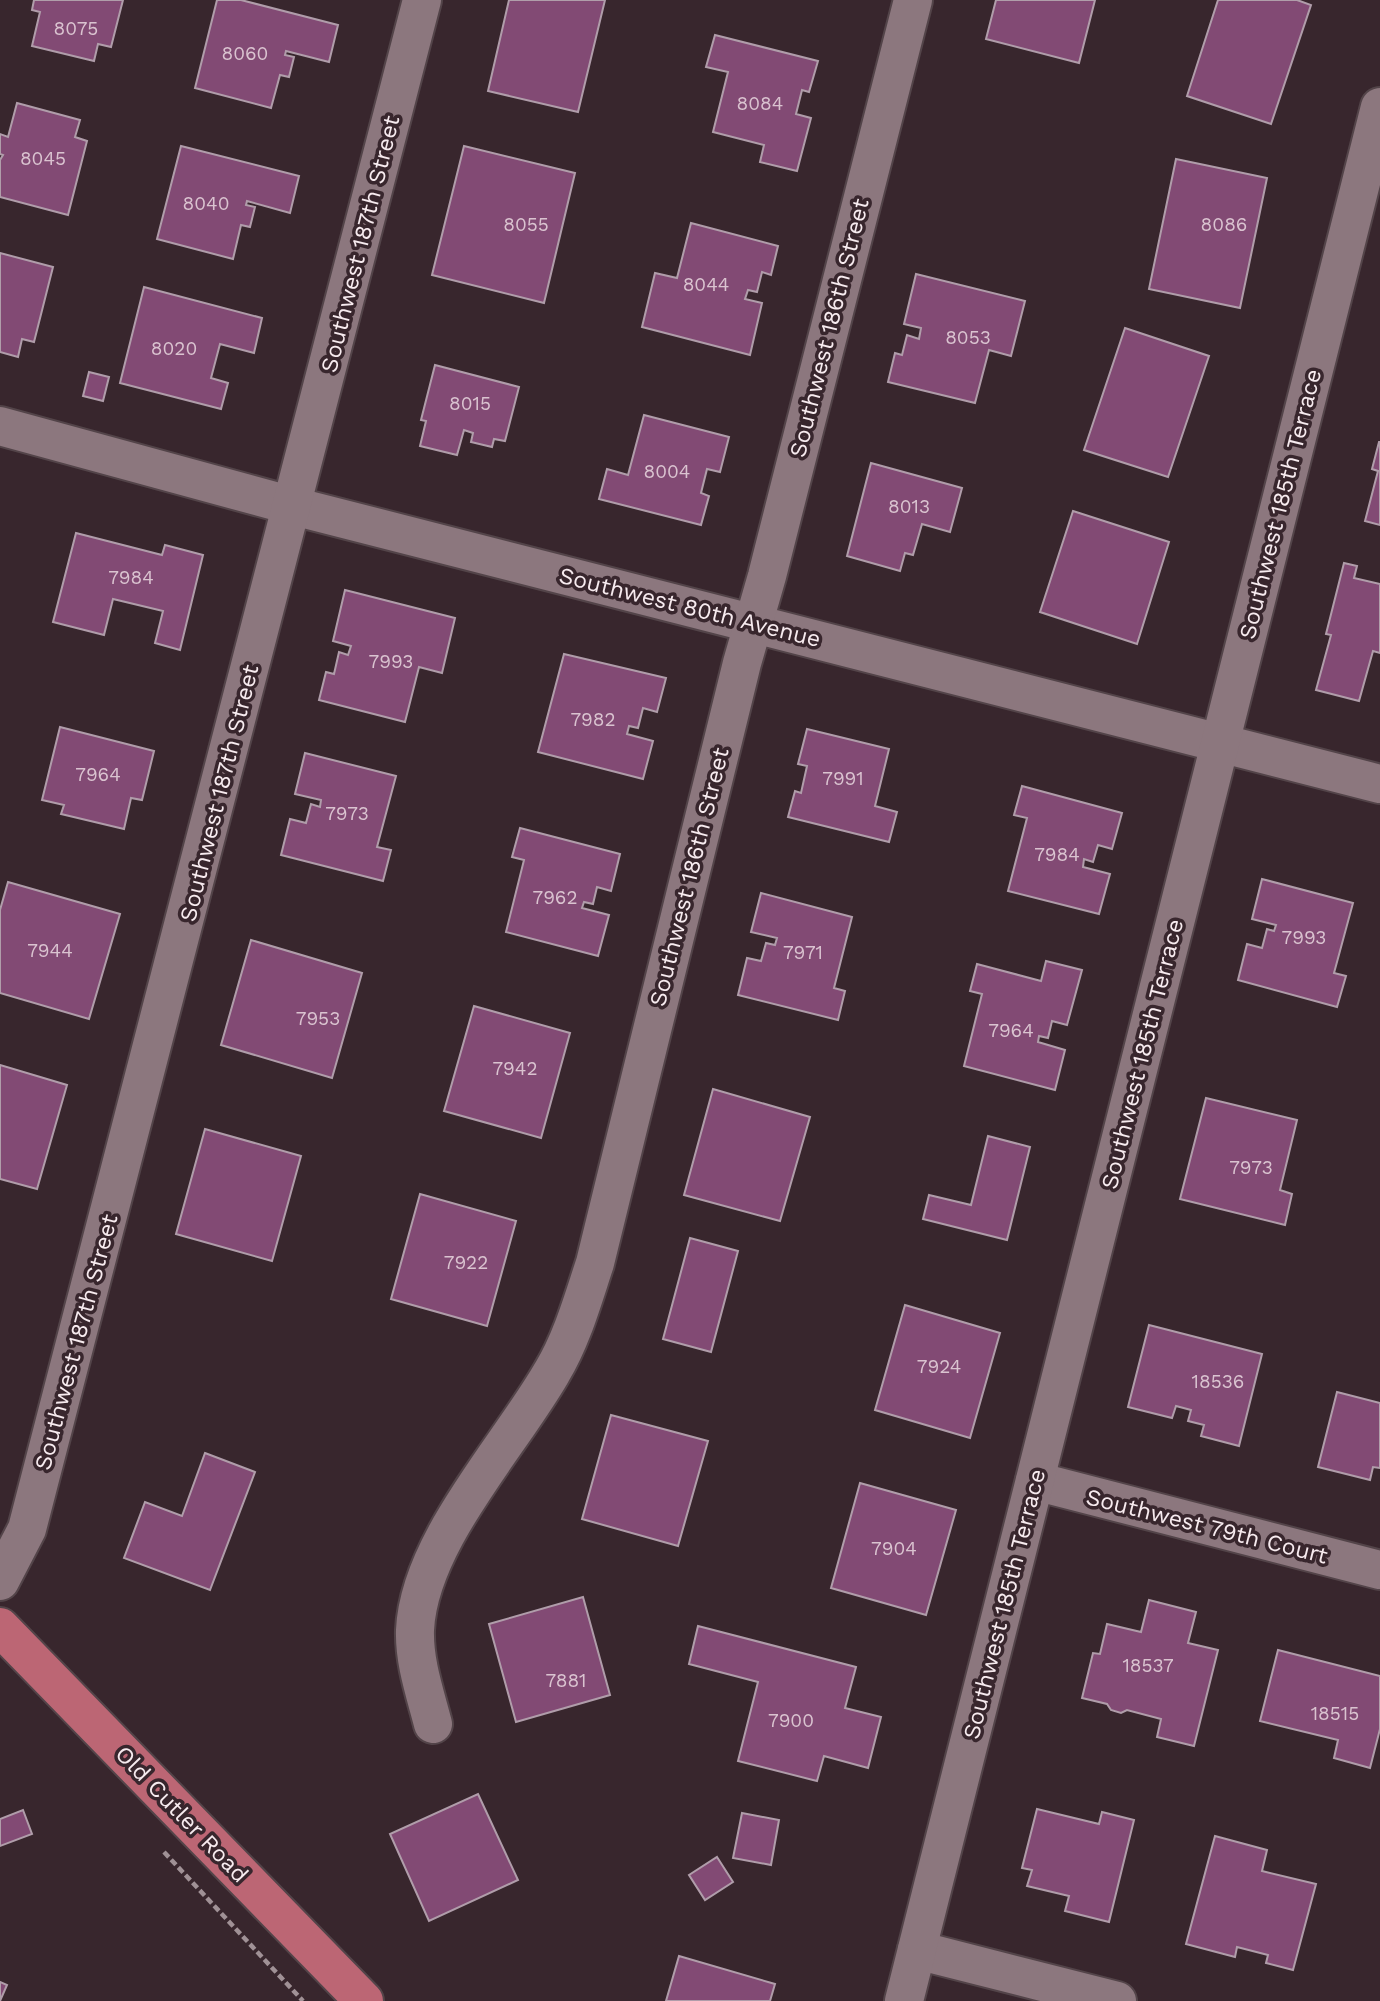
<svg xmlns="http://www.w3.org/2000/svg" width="1380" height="2001" font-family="'Work Sans',sans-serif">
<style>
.building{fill:#824a74;stroke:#b09daa;stroke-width:2}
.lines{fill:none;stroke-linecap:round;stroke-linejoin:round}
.minor-casing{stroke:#534449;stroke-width:42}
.major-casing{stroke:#534449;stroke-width:42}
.path{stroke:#a09196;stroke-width:4.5;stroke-dasharray:7 3.5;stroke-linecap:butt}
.minor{stroke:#8c777e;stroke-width:38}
.major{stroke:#bc6674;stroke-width:38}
.labels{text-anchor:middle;stroke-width:7;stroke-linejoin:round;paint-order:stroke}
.number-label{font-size:19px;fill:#dac3d0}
.street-label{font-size:23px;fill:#f7ebef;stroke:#38262d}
</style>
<rect width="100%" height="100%" fill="#38262d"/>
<!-- building -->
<g class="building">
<path d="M34,0h89l-12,47 -13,-3 -4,17 -62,-15 8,-34 -8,-2z"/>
<path d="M217,0h24l97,25 -9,37 -43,-11 -1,4 9,2 -5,20 -9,-2 -9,33 -76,-20z"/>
<path d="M509,0h96l-27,112 -90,-21z"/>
<path d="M996,0h99l-16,63 -93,-24z"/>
<path d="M1218,0h79l14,5 -40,119 -84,-28z"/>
<path d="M715,35l103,26 -9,31 -7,-2 -6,24 15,4 -14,53 -37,-9 4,-17 -51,-13 15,-60 -22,-5z"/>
<path d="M17,103l63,17 -5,17 12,4 -19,74 -68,-18v-37l3,-5 -3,-1v-20l8,3z"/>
<path d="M181,146l118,30 -9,37 -43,-12 -1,4 9,2 -5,20 -9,-2 -8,34 -76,-20z"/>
<path d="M464,146l111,27 -31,130 -112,-28z"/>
<path d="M1176,159l91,19 -27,130 -91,-19z"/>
<path d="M691,223l87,23 -7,29 -9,-3 -5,20 -9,-2 -3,9 17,4 -12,52 -108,-28 13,-54 22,5z"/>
<path d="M0,253l53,14 -19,75 -12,-3 -4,18 -18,-5z"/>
<path d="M916,274l109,27 -14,55 -22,-6 -14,53 -87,-21 7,-29 7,2 5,-20 12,4 2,-11 -17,-4z"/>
<path d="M144,287l118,31 -8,35 -34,-9 -9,34 17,5 -7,26 -101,-26z"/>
<path d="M1125,328l84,28 -41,121 -84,-27z"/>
<path d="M435,365l84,22 -14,54 -11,-2 -2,8 -21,-5 2,-9 -9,-3 -7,25 -37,-9 6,-25 -5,-1z"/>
<path d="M89,372l20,5 -6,24 -20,-5z"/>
<path d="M644,415l85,22 -9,35 -13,-3 -6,24 8,3 -8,29 -102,-26 8,-30 21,6z"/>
<path d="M1379,442h1v83l-15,-4 13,-50 -6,-2z"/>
<path d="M871,463l91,25 -12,44 -28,-8 -9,31 -8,-2 -5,18 -53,-15z"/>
<path d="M1073,511l96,31 -32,102 -97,-32z"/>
<path d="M76,533l86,22 3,-10 38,10 -23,95 -25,-7 8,-32 -50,-12 -9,36 -51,-13z"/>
<path d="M1344,563l13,3 -3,12 26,6v69l-7,-2 -14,50 -43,-11 15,-55 -5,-1z"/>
<path d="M345,590l110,28 -13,55 -23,-6 -14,55 -86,-22 7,-28 8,2 5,-22 9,3 3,-9 -18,-5z"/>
<path d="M564,654l102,24 -9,34 -14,-4 -5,20 -9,-2 -2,8 26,7 -10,38 -105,-27z"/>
<path d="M60,727l94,24 -12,49 -11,-2 -7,31 -63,-15 3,-9 -22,-5z"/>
<path d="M807,729l82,20 -14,57 22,6 -8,30 -101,-25 7,-26 6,2 6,-27 -9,-2z"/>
<path d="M305,753l91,23 -19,71 14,3 -8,31 -102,-26 9,-36 16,4 5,-19 9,3 1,-7 -26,-6z"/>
<path d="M1022,786l100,27 -10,36 -14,-4 -5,17 -9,-3 -1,8 27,7 -11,40 -91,-23 19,-73 -13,-3z"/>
<path d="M520,828l100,26 -9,37 -14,-4 -4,17 -9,-2 -2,6 27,7 -11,41 -92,-24 18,-72 -12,-3z"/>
<path d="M1262,879l91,24 -19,70 12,3 -9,31 -99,-27 9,-36 15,4 5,-19 7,2 2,-6 -24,-6z"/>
<path d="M8,882l112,32 -31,105 -89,-26v-83z"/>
<path d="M761,893l91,24 -18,71 11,3 -7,29 -100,-25 9,-37 14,3 5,-18 9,2 2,-7 -26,-6z"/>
<path d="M251,940l111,33 -30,105 -111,-33z"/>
<path d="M1046,961l36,9 -15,55 -15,-4 -4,17 -9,-2 -1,6 27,8 -10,40 -91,-24 18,-72 -12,-3 7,-27 64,17z"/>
<path d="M474,1006l96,27 -29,105 -97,-27z"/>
<path d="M0,1065l67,20 -30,104 -37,-10z"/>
<path d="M713,1089l97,28 -30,104 -96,-26z"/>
<path d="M1206,1098l91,22 -17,70 12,4 -7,31 -105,-26z"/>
<path d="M205,1129l96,27 -29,105 -96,-27z"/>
<path d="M988,1136l42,11 -23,93 -84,-21 6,-24 42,10z"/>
<path d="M420,1194l96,27 -29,105 -96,-27z"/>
<path d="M690,1238l48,13 -27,101 -48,-13z"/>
<path d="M905,1305l95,28 -30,105 -95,-28z"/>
<path d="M1149,1325l113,29 -23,92 -38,-10 3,-11 -16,-4 3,-11 -15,-4 -4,12 -44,-11z"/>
<path d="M1337,1392l43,11v65l-7,-1 -3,13 -52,-13z"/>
<path d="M611,1415l97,26 -30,105 -96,-27z"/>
<path d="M205,1453l50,19 -45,118 -86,-32 21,-56 37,14z"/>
<path d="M860,1483l96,27 -30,105 -95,-27z"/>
<path d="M583,1597l27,98 -94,27 -27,-98z"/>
<path d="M1149,1600l47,12 -8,31 30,7 -24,96 -37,-9 4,-18 -34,-9 -6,3 -10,-3 -4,-6 -25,-6 11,-45 7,1 7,-30 34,8z"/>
<path d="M698,1626l158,41 -11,41 36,9 -13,51 -44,-12 -7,25 -79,-20 20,-79 -69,-18z"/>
<path d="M1278,1650l102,26v53l-10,39 -36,-10 4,-18 -78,-19z"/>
<path d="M478,1794l40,86 -89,41 -39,-87z"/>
<path d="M1037,1809l62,15 3,-12 32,8 -25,102 -44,-11 4,-15 -42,-10 5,-16 -10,-2z"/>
<path d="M23,1810l9,24 -32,12v-27z"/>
<path d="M742,1813l37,7 -8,45 -38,-7z"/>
<path d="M1215,1836l52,14 -5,21 54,13 -23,86 -27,-7 2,-8 -31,-8 -2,10 -49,-13z"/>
<path d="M717,1857l16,25 -28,18 -16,-25z"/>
<path d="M679,1956l96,28 -5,17h-104z"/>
<path d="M0,1982l7,3 -7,16z"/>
</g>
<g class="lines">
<defs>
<g id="minor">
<path d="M0,426l293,80 1087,278"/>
<path d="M1035,1481l345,89"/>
<path d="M0,1581l27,-52 395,-1529"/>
<path d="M433,1724c-8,-31 -19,-62 -18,-94 4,-88 94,-183 137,-258 20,-33 31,-73 43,-109l147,-600 25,-87 146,-576"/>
<path d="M917,1950l200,51"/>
<path d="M904,2001l476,-1894"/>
</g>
<path id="major" d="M0,1627l364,374"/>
</defs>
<!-- minor casing -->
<use href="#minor" class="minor-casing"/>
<!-- major casing -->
<use href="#major" class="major-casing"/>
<!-- path -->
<path class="path" d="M164,1852l139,149"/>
<!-- minor -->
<use href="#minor" class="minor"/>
<!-- major -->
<use href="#major" class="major"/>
</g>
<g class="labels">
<!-- number labels -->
<g class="number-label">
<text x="76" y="35">8075</text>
<text x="245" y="60">8060</text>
<text x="760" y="110">8084</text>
<text x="43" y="165">8045</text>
<text x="206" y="210">8040</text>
<text x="526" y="231">8055</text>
<text x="1224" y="231">8086</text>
<text x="706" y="291">8044</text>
<text x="968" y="344">8053</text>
<text x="174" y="355">8020</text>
<text x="470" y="410">8015</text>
<text x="667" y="478">8004</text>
<text x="909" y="513">8013</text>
<text x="131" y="584">7984</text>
<text x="391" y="668">7993</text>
<text x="593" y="726">7982</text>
<text x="98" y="781">7964</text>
<text x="843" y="785">7991</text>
<text x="347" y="820">7973</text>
<text x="1057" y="861">7984</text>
<text x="555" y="904">7962</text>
<text x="1304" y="944">7993</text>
<text x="50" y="957">7944</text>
<text x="803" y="959">7971</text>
<text x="318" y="1025">7953</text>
<text x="1011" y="1037">7964</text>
<text x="515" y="1075">7942</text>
<text x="1251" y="1174">7973</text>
<text x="466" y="1269">7922</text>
<text x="939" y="1373">7924</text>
<text x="1218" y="1388">18536</text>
<text x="894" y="1555">7904</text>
<text x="1148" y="1672">18537</text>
<text x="566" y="1687">7881</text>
<text x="1335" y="1720">18515</text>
<text x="791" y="1727">7900</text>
</g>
<!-- street labels -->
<g class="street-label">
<text transform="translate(360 244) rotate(-76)" y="8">Southwest 187th Street</text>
<text transform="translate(829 328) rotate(-76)" y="8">Southwest 186th Street</text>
<text transform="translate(1280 504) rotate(-76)" y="8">Southwest 185th Terrace</text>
<text transform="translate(690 607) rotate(14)" y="8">Southwest 80th Avenue</text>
<text transform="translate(219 793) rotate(-76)" y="8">Southwest 187th Street</text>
<text transform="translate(689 877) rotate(-76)" y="8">Southwest 186th Street</text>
<text transform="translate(1142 1054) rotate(-76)" y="8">Southwest 185th Terrace</text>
<text transform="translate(76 1342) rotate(-75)" y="8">Southwest 187th Street</text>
<text transform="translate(1207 1526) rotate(14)" y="8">Southwest 79th Court</text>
<text transform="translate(1004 1604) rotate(-76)" y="8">Southwest 185th Terrace</text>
<text transform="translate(182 1814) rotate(46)" y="8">Old Cutler Road</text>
</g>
</g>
</svg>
